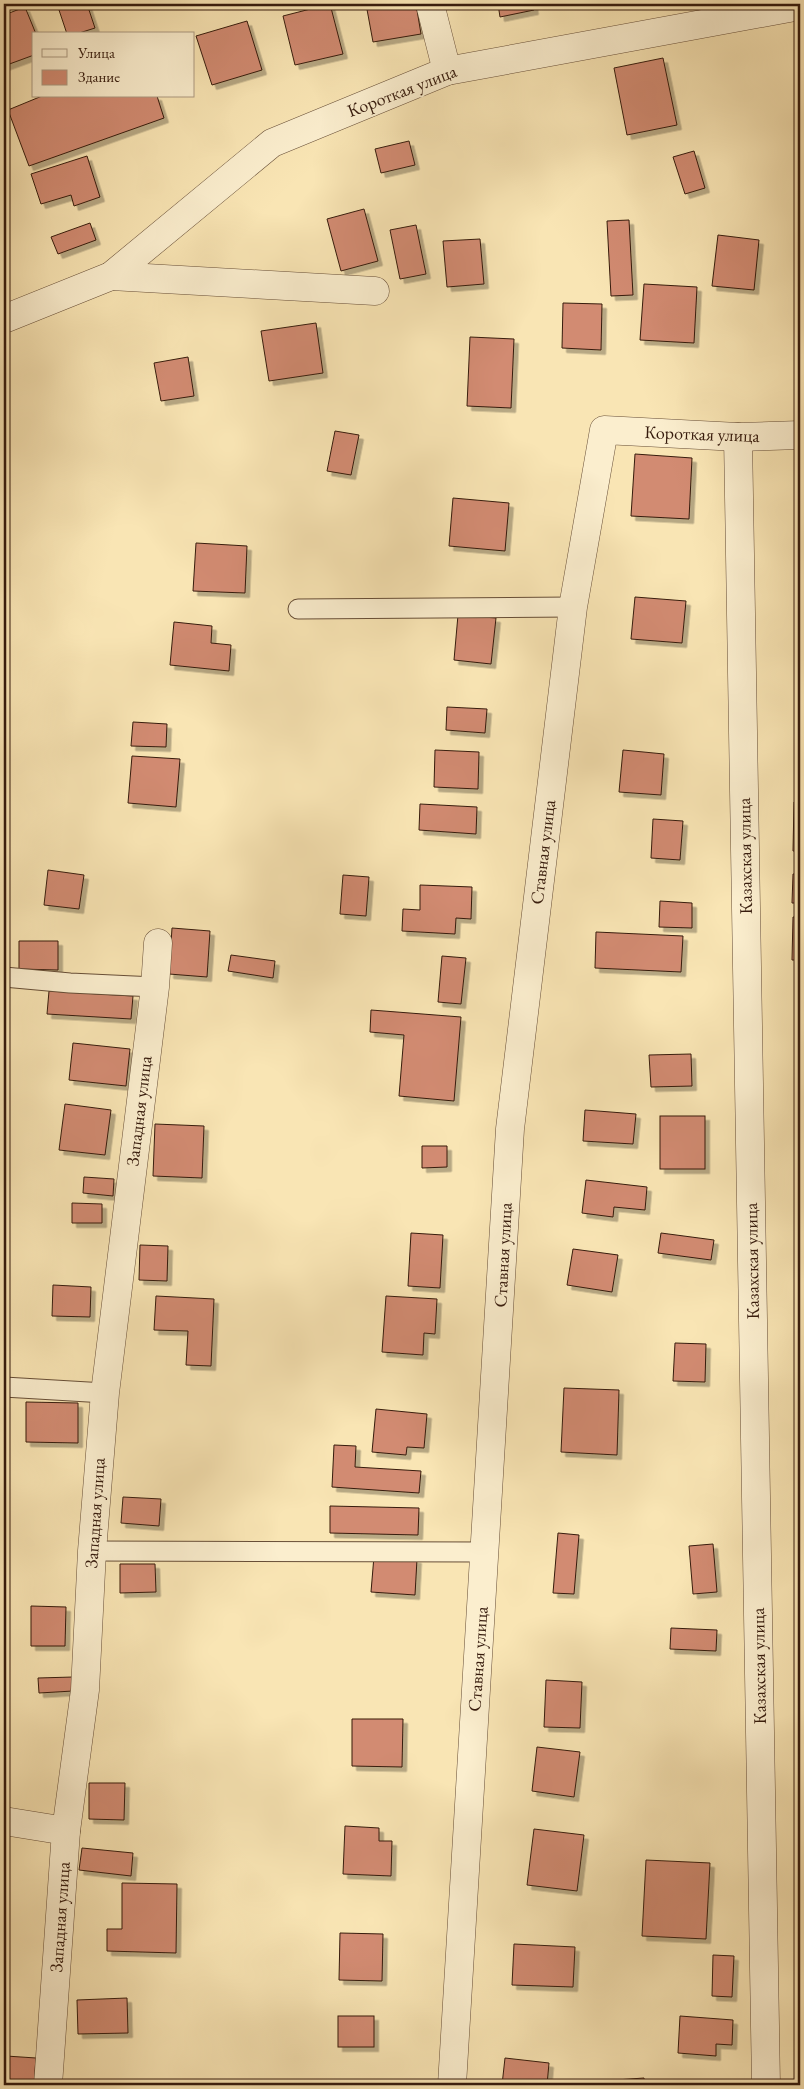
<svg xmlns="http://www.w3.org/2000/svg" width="804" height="2089" font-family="'EB Garamond',serif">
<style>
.building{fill:#d28b72;stroke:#361b0d;filter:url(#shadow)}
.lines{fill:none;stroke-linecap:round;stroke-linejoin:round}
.service-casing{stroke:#674e37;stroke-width:21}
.minor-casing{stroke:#674e37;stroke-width:29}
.service{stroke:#fbeece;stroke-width:19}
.minor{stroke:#fbeece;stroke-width:28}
.labels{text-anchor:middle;stroke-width:4;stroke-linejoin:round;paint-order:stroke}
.street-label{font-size:18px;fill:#361b0d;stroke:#fbeece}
</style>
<defs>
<filter id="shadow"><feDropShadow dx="4.5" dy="4.5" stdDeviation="0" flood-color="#0004"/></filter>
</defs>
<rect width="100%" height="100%" fill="#f9e5b4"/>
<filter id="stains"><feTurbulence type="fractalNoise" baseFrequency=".004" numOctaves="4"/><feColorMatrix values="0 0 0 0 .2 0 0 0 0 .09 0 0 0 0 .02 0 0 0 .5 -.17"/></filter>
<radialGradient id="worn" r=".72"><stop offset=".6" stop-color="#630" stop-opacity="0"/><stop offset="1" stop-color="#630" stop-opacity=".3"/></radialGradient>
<!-- building -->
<g class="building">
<path d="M57,4h30l8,24 -19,6h-9z"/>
<path d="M330,4l13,50 -48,11 -12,-49z"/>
<path d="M366,4h50l5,30 -48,8z"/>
<path d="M498,4h35l1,6 -34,7z"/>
<path d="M25,7l11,27h-2v21l-30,11v-51z"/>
<path d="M247,21l15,49 -50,15 -16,-49z"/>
<path d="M663,58l14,67 -50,10 -13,-67z"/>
<path d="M42,96h115l7,22 -135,48 -21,-56z"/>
<path d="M409,141l6,24 -34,8 -6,-24z"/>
<path d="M694,151l11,37 -20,6 -12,-37z"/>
<path d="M87,156l13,41 -26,9 -3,-11 -30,9 -10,-30z"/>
<path d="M364,209l14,52 -37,10 -14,-52z"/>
<path d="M629,220l4,75 -22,1 -4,-75z"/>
<path d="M90,223l6,17 -38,14 -7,-17z"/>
<path d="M416,225l10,49 -26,5 -10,-49z"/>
<path d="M718,235l41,5 -5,50 -42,-4z"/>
<path d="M480,239l4,45 -37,3 -4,-46z"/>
<path d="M644,284l53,3 -3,56 -54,-3z"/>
<path d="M563,303l39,1 -1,46 -39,-2z"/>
<path d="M316,323l7,50 -54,8 -8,-50z"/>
<path d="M470,337l44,2 -3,69 -44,-2z"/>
<path d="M188,357l6,39 -33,5 -7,-38z"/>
<path d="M335,431l24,4 -8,40 -24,-4z"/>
<path d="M635,454l57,4 -3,61 -58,-3z"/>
<path d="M796,467l4,1v34h-5z"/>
<path d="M453,498l56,5 -4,48 -56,-5z"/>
<path d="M196,543l51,3 -2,47 -52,-2z"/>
<path d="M635,597l51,4 -4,42 -51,-4z"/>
<path d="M458,615l38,3 -5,46 -37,-4z"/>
<path d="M174,622l38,4 -1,17 20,2 -2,26 -59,-6z"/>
<path d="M447,707l40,2 -2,24 -39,-3z"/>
<path d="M133,722l34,2 -1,23 -35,-1z"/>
<path d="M435,750l44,2 -1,37 -44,-2z"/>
<path d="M623,750l41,4 -3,41 -42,-3z"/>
<path d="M132,756l48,3 -4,48 -48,-4z"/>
<path d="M794,802h6v49h-7z"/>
<path d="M420,804l57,3 -1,27 -57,-4z"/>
<path d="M653,819l30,2 -3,39 -29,-2z"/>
<path d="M48,870l36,5 -5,34 -35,-4z"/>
<path d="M793,874h7v29h-8z"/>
<path d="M343,875l26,2 -3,39 -26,-2z"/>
<path d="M420,885l52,2 -1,32 -15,-1 -1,16 -53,-3 1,-22 17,1z"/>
<path d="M660,901l32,2v25l-33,-1z"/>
<path d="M793,917h7v43h-8z"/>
<path d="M172,928l38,3 -3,46 -38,-3z"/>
<path d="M596,932l87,4 -2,36 -86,-4z"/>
<path d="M19,941h39v29l-39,-1z"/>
<path d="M231,955l44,6 -2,17 -45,-7z"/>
<path d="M442,956l24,2 -5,46 -23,-2z"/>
<rect x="796" y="977" width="4" height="20"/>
<path d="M49,991l84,5 -2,23 -84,-5z"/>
<path d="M371,1010l90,7 -7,84 -55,-5 5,-61 -34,-3z"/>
<path d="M797,1013h3v36h-4z"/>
<path d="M73,1043l57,6 -4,37 -57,-6z"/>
<path d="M691,1054l1,32 -41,1 -2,-32z"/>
<path d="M65,1104l46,6 -6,45 -46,-5z"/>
<path d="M585,1110l51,4 -3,30 -50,-3z"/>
<rect x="660" y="1116" width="45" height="53"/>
<path d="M155,1124l49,2 -2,52 -49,-2z"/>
<path d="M422,1146h25v21l-25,1z"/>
<path d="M84,1177l30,2 -1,17 -30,-3z"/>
<path d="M586,1180l61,7 -2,23 -31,-3 -1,10 -31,-4z"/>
<path d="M72,1203l30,1v19h-30z"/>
<path d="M411,1233l32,2 -3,53 -32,-2z"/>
<path d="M661,1233l53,7 -3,20 -53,-7z"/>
<path d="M140,1245l28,1 -1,35 -28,-1z"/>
<path d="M573,1249l45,6 -6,37 -45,-7z"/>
<path d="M53,1285l38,2 -1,30 -38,-1z"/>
<path d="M156,1296l58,3 -3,67 -25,-1 2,-34 -34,-1z"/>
<path d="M386,1296l51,3 -2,35 -11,-1 -1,22 -41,-3z"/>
<path d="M675,1343l31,1 -1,38 -32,-1z"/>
<path d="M564,1388l55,2 -2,65 -56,-3z"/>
<path d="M26,1402l52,1v40l-52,-1z"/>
<path d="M376,1409l51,5 -3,34 -17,-1 -1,8 -34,-3z"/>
<path d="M334,1445l22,1 -1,21 66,4 -2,22 -87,-6z"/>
<path d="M123,1497l38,2 -2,27 -38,-3z"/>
<path d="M330,1506l89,2 -1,27 -88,-2z"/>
<path d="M558,1533l21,2 -5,59 -21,-1z"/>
<path d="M713,1544l4,48 -24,2 -4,-48z"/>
<path d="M374,1556l43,3 -2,36 -44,-3z"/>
<path d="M120,1564h35l1,28 -36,1z"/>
<path d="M31,1606l35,1 -1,39h-34z"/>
<path d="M671,1628l46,2 -1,21 -46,-2z"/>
<path d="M73,1677v14l-34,2 -1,-15z"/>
<path d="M546,1680l36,2 -2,46 -36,-1z"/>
<path d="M352,1719h51l-1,48 -50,-1z"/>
<path d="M537,1747l43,5 -6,45 -42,-6z"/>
<path d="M89,1783h36l-1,37 -35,-1z"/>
<path d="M345,1826l34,2v13h13l-1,35 -48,-2z"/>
<path d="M534,1829l50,6 -7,56 -50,-6z"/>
<path d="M82,1848l51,5 -2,23 -52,-6z"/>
<path d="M646,1860l64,3 -4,76 -64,-3z"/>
<path d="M122,1883l55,1 -1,69 -69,-2v-22h15z"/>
<path d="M340,1933l43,1 -1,47 -43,-1z"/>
<path d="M514,1944l61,3 -2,40 -61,-2z"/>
<path d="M713,1955l21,1 -2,41 -20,-1z"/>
<path d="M127,1998l1,35 -50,1 -1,-34z"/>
<rect x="338" y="2016" width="36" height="31"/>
<path d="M680,2016l53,4 -1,25 -16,-1v12l-38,-3z"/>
<path d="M6,2056l30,2 -2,27h-30z"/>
<path d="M505,2058l44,5 -2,22h-45z"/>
<path d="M644,2078l1,7h-29v-5z"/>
<path d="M683,2080l49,3v2h-50z"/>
</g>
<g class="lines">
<defs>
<g id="service">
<path d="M298,609l275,-2"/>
<path d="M4,977l66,6 85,4"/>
<path d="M4,1387l101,6"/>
<path d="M92,1551l393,1"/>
</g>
<g id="minor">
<path d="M430,4l17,67"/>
<path d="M111,276l264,15"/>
<path d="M4,319l107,-43 161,-133 175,-72 353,-65"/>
<path d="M738,437l28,1648"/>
<path d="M4,1821l62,10"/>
<path d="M48,2085l18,-254 19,-141 7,-139 13,-158 50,-406 3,-44"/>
<path d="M452,2085l58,-956 63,-522 31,-177 134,7 62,-2"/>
</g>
</defs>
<!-- service casing -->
<use href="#service" class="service-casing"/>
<!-- minor casing -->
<use href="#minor" class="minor-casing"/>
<!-- service -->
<use href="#service" class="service"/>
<!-- minor -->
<use href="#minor" class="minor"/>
</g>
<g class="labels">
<!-- street labels -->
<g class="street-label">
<text transform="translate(402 91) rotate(-21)" y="6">Короткая улица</text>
<text transform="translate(702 434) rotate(2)" y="6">Короткая улица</text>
<text transform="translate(543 852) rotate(-83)" y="6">Ставная улица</text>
<text transform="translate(745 856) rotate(-91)" y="6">Казахская улица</text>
<text transform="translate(139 1111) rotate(-83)" y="6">Западная улица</text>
<text transform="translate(503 1255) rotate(-87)" y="6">Ставная улица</text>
<text transform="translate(752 1261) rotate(-91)" y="6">Казахская улица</text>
<text transform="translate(95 1513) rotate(-86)" y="6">Западная улица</text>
<text transform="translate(478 1659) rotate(-86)" y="6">Ставная улица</text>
<text transform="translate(759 1666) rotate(-91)" y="6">Казахская улица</text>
<text transform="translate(60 1917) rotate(-86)" y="6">Западная улица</text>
</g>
</g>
<!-- margin -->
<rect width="804" height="2089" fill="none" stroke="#f9e5b4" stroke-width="20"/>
<rect x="5" y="5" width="794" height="2079" fill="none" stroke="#361b0d" stroke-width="2.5"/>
<rect x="10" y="10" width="784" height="2069" fill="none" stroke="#361b0d"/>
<!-- legend -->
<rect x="32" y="32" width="162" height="65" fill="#fbeece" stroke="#ac9a81"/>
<rect x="42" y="49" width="25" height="8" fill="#fbeece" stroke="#ac9a81"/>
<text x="78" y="58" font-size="15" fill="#361b0d">Улица</text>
<rect x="42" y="70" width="25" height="15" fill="#d28b72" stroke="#ac9a81"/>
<text x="78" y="82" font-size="15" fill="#361b0d">Здание</text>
<rect width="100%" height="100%" filter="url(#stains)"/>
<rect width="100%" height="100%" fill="url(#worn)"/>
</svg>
